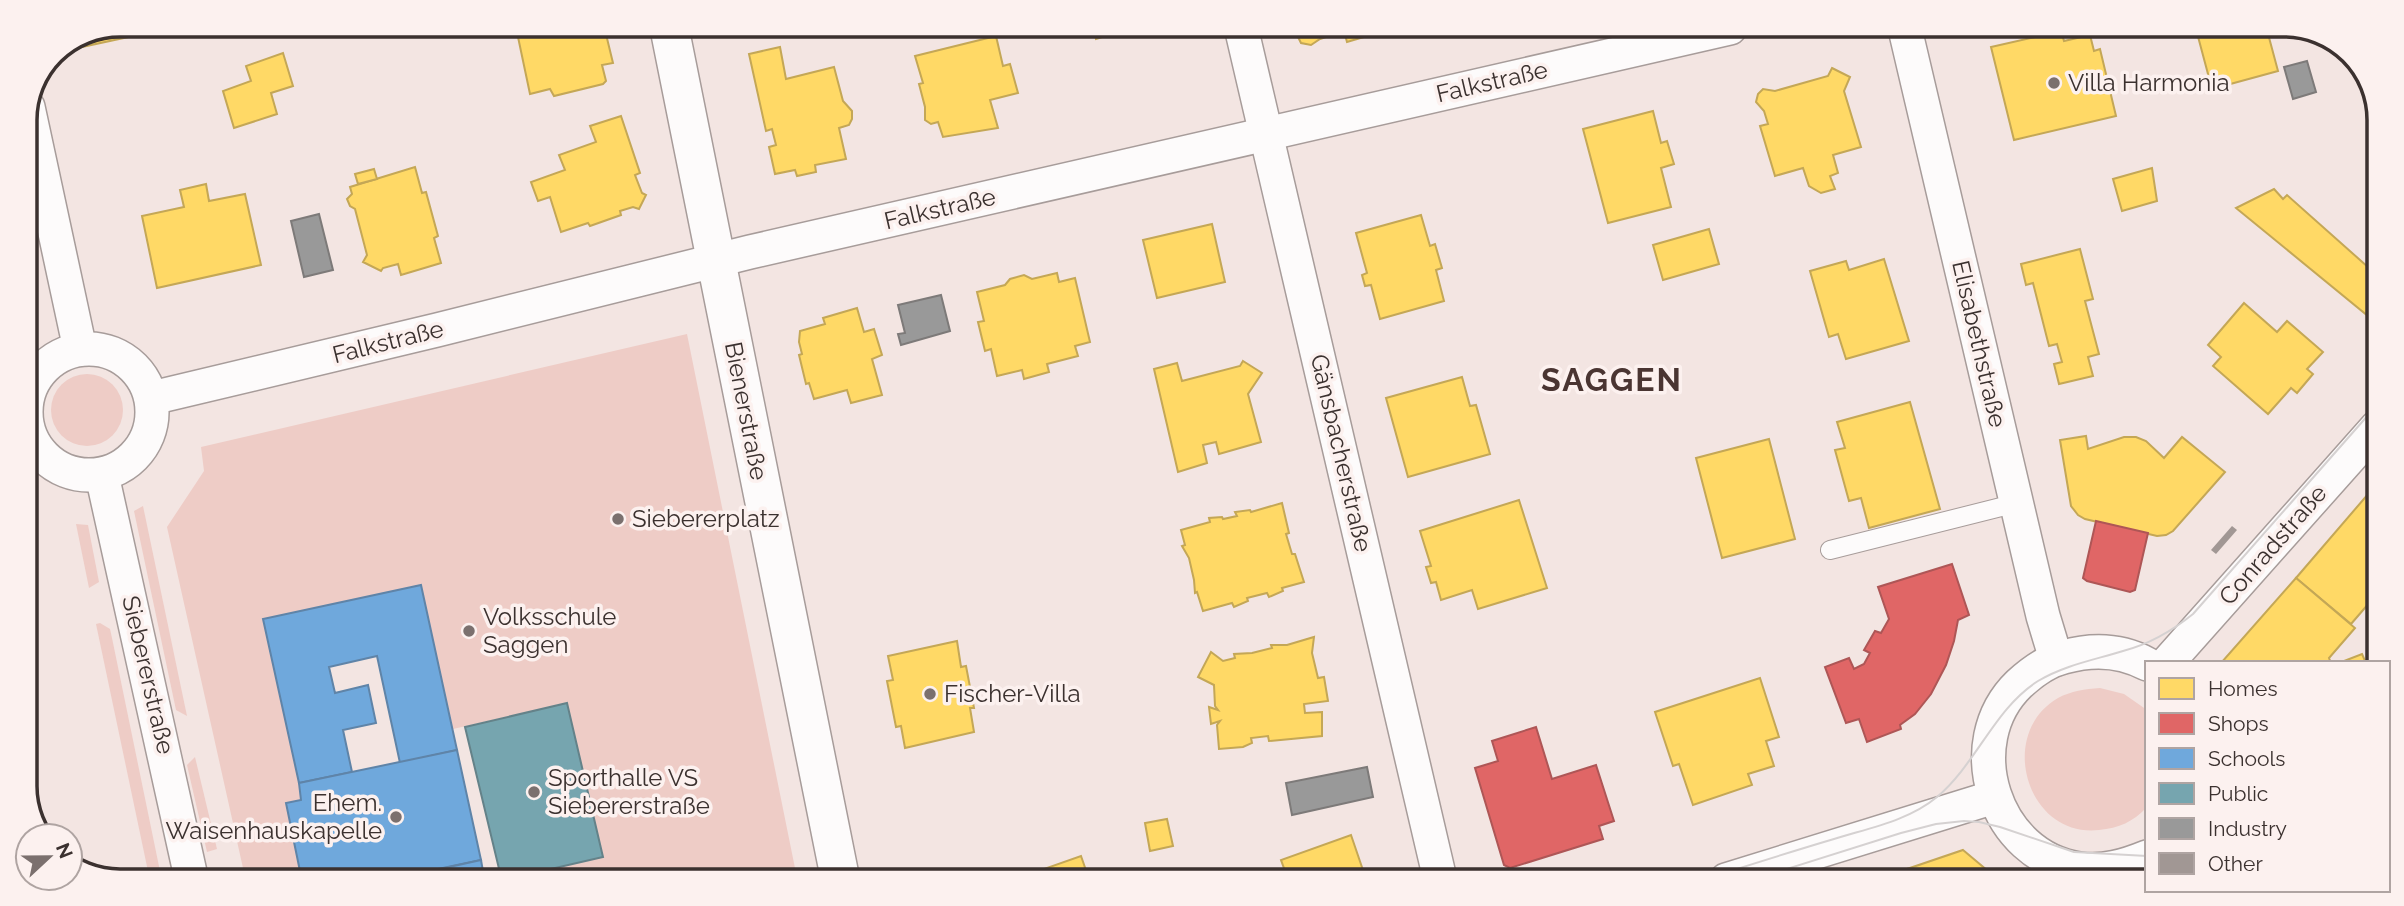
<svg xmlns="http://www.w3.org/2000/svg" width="2404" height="906" font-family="Raleway,sans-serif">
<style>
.green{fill:#eeccc6}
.homes{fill:#ffd966;stroke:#c4a756;stroke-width:2}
.shops{fill:#e06666;stroke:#ae5656;stroke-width:2}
.schools{fill:#6fa8dc;stroke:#5f84a8;stroke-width:2}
.public{fill:#76a5af;stroke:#648289;stroke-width:2}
.industry{fill:#999;stroke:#7d7a79;stroke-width:2}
.building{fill:#a19794}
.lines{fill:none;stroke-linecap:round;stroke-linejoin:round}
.service-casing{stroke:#a79c9a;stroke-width:20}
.minor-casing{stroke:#a79c9a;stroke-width:36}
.tertiary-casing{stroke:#a79c9a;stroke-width:41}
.service{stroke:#fdfbfb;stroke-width:18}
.minor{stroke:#fdfbfb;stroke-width:33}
.tertiary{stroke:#fdfbfb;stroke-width:38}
.tram{stroke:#d5d1d1;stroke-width:2}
.poi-dot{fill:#7b706e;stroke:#fcf1ef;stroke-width:2.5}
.labels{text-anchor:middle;stroke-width:7;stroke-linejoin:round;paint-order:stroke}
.street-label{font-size:24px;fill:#3b312f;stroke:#fcf1ef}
.poi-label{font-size:24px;fill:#3b312f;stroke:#fcf1ef;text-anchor:start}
.district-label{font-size:32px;font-weight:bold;letter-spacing:2px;fill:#4a3532;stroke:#fcf1ef}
.rim{fill:none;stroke:#3b312f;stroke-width:3.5}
</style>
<rect width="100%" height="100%" fill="#f3e5e2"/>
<!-- green -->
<g class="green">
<path d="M687,334l110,544 -282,-1 88,-20 -37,-154 -113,26 -32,-144 -158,34 36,164 2,17 -15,4 15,72 16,-3 1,4h-73l-78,-350 37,-56 -3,-24z"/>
<circle cx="87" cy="410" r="36"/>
<path d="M143,506l44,210 -11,-6 -42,-199z"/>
<path d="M76,524l12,1 11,57 -10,6z"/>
<path d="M100,623l10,6 2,9 49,238h-12l-53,-252z"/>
<path d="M2100,688l24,6 23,16v97c-14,15 -28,21 -48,23 -72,8 -103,-96 -41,-132 13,-7 27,-9 42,-10z"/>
<path d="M195,757l22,92 -10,3 -20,-87z"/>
</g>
<!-- homes -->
<g class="homes">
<path d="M120,24l64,1 -102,22 -1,-6z"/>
<path d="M539,26h65l9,37 -11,2 4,16 -3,3 -49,12 -4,-7 -20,5 -12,-57 23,-5z"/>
<path d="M1084,27h26l2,7 -16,5 -2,-10 -9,2z"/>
<path d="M1298,27h74l2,7 -27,8 -3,-11 -24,8 -9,6 -10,-2 -5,-10z"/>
<path d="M2196,29l71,1 11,41 -66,18z"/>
<path d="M2061,31l3,10 26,-6 4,16 6,-2 16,67 -102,24 -23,-93z"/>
<path d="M996,36l7,30 7,-2 8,29 -28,7 8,28 -55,9 -5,-15 -7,2 -6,-4v-13l-6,-23 4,-1 -8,-27z"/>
<path d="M780,47l6,32 48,-12 9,34 9,10v8l-3,6 -10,3 7,31 -31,6 1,7 -19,4 -2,-6 -20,4 -6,-27 7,-2 -4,-16 -6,2 -17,-77z"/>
<path d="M283,53l10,33 -22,7 6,21 -43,14 -11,-37 28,-10 -5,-15z"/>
<path d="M1832,68l18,9 -6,14 17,56 -28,8 5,18 -8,3 5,13 -14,4 -12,-7 -6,-18 -28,8 -15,-50 8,-2 -4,-13 -8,-9 2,-8 5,-5 12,2 53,-15z"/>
<path d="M1653,111l8,32 6,-2 7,23 -13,4 10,39 -63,16 -25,-94z"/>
<path d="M621,116l19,57 -5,2 7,18 4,2 -7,14 -6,-2 -13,4 1,4 -31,11 -2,-3 -27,9 -11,-35 -12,4 -7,-19 34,-12 -6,-15 37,-13 -6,-16z"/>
<path d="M415,167l7,26 4,-1 12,44 -4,2 7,25 -40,12 -3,-11 -15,4 -2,3 -18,-9 4,-7 -12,-46 -5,-3 -3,-7 5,-5 -2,-7z"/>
<path d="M2152,168l5,33 -35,10 -9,-32z"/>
<path d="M374,169l3,10 -19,5 -3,-10z"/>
<path d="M206,184l3,17 36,-7 16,71 -104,23 -15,-72 42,-9 -4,-17z"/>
<path d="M2274,189l9,10 4,-4 91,81v28l-10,12 -132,-108z"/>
<path d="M1421,215l9,31 5,-2 7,24 -6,2 8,31 -64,18 -9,-34 -6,1 -3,-11 5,-2 -11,-40z"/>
<path d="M1212,224l13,58 -68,16 -14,-58z"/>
<path d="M1709,229l10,35 -56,16 -10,-35z"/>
<path d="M2080,249l13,50 -8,2 14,53 -11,3 5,19 -34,8 -5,-20 8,-2 -5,-18 -8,2 -16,-63 -7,2 -5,-21z"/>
<path d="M1884,259l25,82 -63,18 -8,-25 -9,3 -19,-66 36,-10 3,9z"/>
<path d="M1057,273l2,9 16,-4 15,64 -15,4 3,10 -31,8 2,8 -25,7 -2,-9 -25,6 -6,-27 -6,2 -7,-29 6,-1 -7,-29 28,-7 5,-6 14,-4 8,4z"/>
<path d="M2244,303l33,29 10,-11 36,31 -16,17 6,5 -16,19 -6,-5 -23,26 -55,-48 8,-9 -13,-12z"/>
<path d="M857,308l7,24 10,-3 8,26 -10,4 10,36 -31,8 -4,-13 -33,9 -5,-16 -3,1 -7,-29 3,-1 -3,-12 1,-11 25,-7 -2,-6z"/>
<path d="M1243,361l19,12 -14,21 13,48 -42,12 -3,-12 -13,3 4,18 -29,9 -24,-103 23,-6 5,18 58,-15z"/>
<path d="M1462,377l8,29 6,-1 14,49 -82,23 -22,-79z"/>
<path d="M1910,402l30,107 -71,19 -8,-30 -12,3 -14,-51 10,-2 -8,-26z"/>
<path d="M2086,436l2,13 36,-12h12l10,4 18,17 18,-21 43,35 -52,59 -7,4 -9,1 -72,-17 -7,-4 -7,-9 -11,-66z"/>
<path d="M1769,439l26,100 -73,19 -26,-100z"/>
<path d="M2369,493l8,7 -1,95 -25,29 -55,-46z"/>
<path d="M1519,500l28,88 -69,21 -6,-19 -31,10 -5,-18 -5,1 -5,-16 5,-1 -11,-35z"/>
<path d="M1282,503l7,30 -3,1 6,20h3l9,28 -22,6 1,3 -14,6 -2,-4 -20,5 1,3 -14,6 -2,-4 -29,8 -6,-19 -2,1 -1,-13 -5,-22 -7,-12 3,-1 -4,-15 29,-8 -1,-4 13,-1 1,2 14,-3 -2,-4 15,-2 1,2z"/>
<path d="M2296,578l59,50 -26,30 2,5h-110z"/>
<path d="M1314,637l-2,16 6,25 6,-1 4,24 -24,3 1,9 17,-1v24l-53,5 -1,-5 -17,2 1,5 -9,4 -24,2 -2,-24 3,-4 -9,3 -2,-17 9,3 -3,-4 -1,-21 -16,-8 13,-25 12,9 12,-3 -1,-4 18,-1 20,-5 -1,-3h16z"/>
<path d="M957,641l4,26 5,-1 8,42h-4l4,24 -69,16 -4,-22 -5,1 -9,-46 6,-1 -5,-24z"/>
<path d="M2362,654l4,9h-27z"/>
<path d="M1760,678l19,59 -13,4 8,25 -26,8 4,11 -59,20 -14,-41 -6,2 -18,-54z"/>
<path d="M1167,819l6,27 -23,5 -5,-28z"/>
<path d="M1351,835l15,44h-78l-7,-19z"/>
<path d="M1963,850l37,31h-90l-3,-12z"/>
<path d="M1081,856l8,23h-45l-3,-9z"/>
<path d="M1907,869l3,12h-37z"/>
</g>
<!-- shops -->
<g class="shops">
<path d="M2096,521l52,12 -13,57 -5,2 -43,-11 -4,-3z"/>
<path d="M1952,564l17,51 -11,5 -4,21 -8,24 -15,29 -16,20 -15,11 1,4 -34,13 -8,-23 -13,4 -21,-56 24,-9 5,11 10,-5 6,-11 -6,-3 11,-19 6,2 8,-14 -11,-32z"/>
<path d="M1536,727l16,52 44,-14 18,56 -15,5 4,13 -93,29 -6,-3 -29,-97 23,-7 -6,-20z"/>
</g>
<!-- schools -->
<g class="schools">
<path d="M421,585l36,165 -57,13 -23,-107 -48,11 6,26 33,-8 8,38 -33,7 9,42 -53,11 -36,-164z"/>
<path d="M457,750l24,110 -81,17h-82l-1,-4 -16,3 -15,-73 15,-3 -2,-17z"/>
<path d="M481,860l3,17h-61l-1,-4z"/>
</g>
<!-- public -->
<path class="public" d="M567,703l36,154 -87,20h-15l-36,-150z"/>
<!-- industry -->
<g class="industry">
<path d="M2307,61l9,31 -23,7 -9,-32z"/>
<path d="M319,214l14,56 -29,7 -13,-56z"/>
<path d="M941,295l9,36 -49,14 -3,-11 7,-1 -7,-28z"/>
<path d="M1367,767l6,30 -81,18 -6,-32z"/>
</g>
<!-- building -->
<path class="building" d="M2232,526l5,4 -21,24 -5,-4z"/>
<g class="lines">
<defs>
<path id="service" d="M1830,550l187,-47"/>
<g id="minor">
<path d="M1241,27l199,852"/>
<path d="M1905,29l138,587 13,43"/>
<path d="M28,107l52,242"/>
<circle cx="89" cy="412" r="63"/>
<path d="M152,398l285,-68 313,-78 980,-224"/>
<path d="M102,475l89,402"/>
<path d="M2167,663l210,-236"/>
<path d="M2147,664c-26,-14 -55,-15 -83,-7 -17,4 -32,15 -45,27 -61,59 -25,173 61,185 24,3 45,-3 67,-12"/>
<path d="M1726,880l268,-83"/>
</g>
<path id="tertiary" d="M669,26l171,852"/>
</defs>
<!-- service casing -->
<use href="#service" class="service-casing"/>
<!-- minor casing -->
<use href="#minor" class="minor-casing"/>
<!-- tertiary casing -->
<use href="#tertiary" class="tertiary-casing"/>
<!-- service -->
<use href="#service" class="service"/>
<!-- minor -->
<use href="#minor" class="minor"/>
<!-- tertiary -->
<use href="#tertiary" class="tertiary"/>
<!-- tram -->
<g class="tram">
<path d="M1702,880c44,-14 88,-28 132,-41 35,-11 74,-18 103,-42 40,-34 57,-88 101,-116 27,-16 56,-21 85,-30 27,-7 49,-20 70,-37l184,-209"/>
<path d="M1752,880l149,-47 35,-9 28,-3 15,1 21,5 74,25 73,4"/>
</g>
</g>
<!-- markers -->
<g class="poi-dot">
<circle cx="2054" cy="83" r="7"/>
<circle cx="618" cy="519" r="7"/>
<circle cx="469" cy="631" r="7"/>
<circle cx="930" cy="694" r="7"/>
<circle cx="534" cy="792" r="7"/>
<circle cx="396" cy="817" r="7"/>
</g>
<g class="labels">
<!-- street labels -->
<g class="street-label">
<text transform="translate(1492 82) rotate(-13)" y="8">Falkstraße</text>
<text transform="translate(940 209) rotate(-13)" y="8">Falkstraße</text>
<text transform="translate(388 342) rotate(-14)" y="8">Falkstraße</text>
<text transform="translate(1979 344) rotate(77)" y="8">Elisabethstraße</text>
<text transform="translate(746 411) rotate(79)" y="8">Bienerstraße</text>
<text transform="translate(1341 453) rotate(77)" y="8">Gänsbacherstraße</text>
<text transform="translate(2273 545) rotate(-49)" y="8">Conradstraße</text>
<text transform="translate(148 675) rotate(77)" y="8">Siebererstraße</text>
</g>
<!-- poi labels -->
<g class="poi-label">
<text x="2068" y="91">Villa Harmonia</text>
<text x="632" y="527">Siebererplatz</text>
<text x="483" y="625">Volksschule<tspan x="483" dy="28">Saggen</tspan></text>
<text x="944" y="702">Fischer-Villa</text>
<text x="548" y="786">Sporthalle VS<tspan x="548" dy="28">Siebererstraße</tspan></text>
<text x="382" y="811" text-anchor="end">Ehem.<tspan x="382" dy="28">Waisenhauskapelle</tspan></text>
</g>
<!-- district labels -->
<g class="district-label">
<text x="1612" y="391">SAGGEN</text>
</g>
</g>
<!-- crop -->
<path d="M0 0H2404V906H0ZM120 37H2284A83 83 0 0 1 2367 120V786A83 83 0 0 1 2284 869H120A83 83 0 0 1 37 786V120A83 83 0 0 1 120 37Z" fill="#fcf1ef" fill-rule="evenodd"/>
<path class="rim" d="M120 37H2284A83 83 0 0 1 2367 120V786A83 83 0 0 1 2284 869H120A83 83 0 0 1 37 786V120A83 83 0 0 1 120 37Z"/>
<!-- legend -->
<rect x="2145" y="661" width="245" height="231" fill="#fcf1ef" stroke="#afa4a2" stroke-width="2"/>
<rect x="2159" y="678" width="35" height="21" fill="#ffd966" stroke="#afa4a2" stroke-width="2"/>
<text x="2208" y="696" font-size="21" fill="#3b312f">Homes</text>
<rect x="2159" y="713" width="35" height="21" fill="#e06666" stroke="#afa4a2" stroke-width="2"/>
<text x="2208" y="731" font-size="21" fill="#3b312f">Shops</text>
<rect x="2159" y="748" width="35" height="21" fill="#6fa8dc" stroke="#afa4a2" stroke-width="2"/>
<text x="2208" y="766" font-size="21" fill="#3b312f">Schools</text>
<rect x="2159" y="783" width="35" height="21" fill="#76a5af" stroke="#afa4a2" stroke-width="2"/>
<text x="2208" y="801" font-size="21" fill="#3b312f">Public</text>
<rect x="2159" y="818" width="35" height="21" fill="#999999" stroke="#afa4a2" stroke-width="2"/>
<text x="2208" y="836" font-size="21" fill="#3b312f">Industry</text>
<rect x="2159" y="853" width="35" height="21" fill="#a19794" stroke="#afa4a2" stroke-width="2"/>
<text x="2208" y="871" font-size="21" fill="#3b312f">Other</text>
<!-- north arrow -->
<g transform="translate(49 857) rotate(68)"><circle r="33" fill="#fcf1ef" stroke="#afa4a2" stroke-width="2"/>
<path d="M0-5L12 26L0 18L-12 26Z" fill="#7b706e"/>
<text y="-10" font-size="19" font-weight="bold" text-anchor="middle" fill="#3b312f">N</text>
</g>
</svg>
